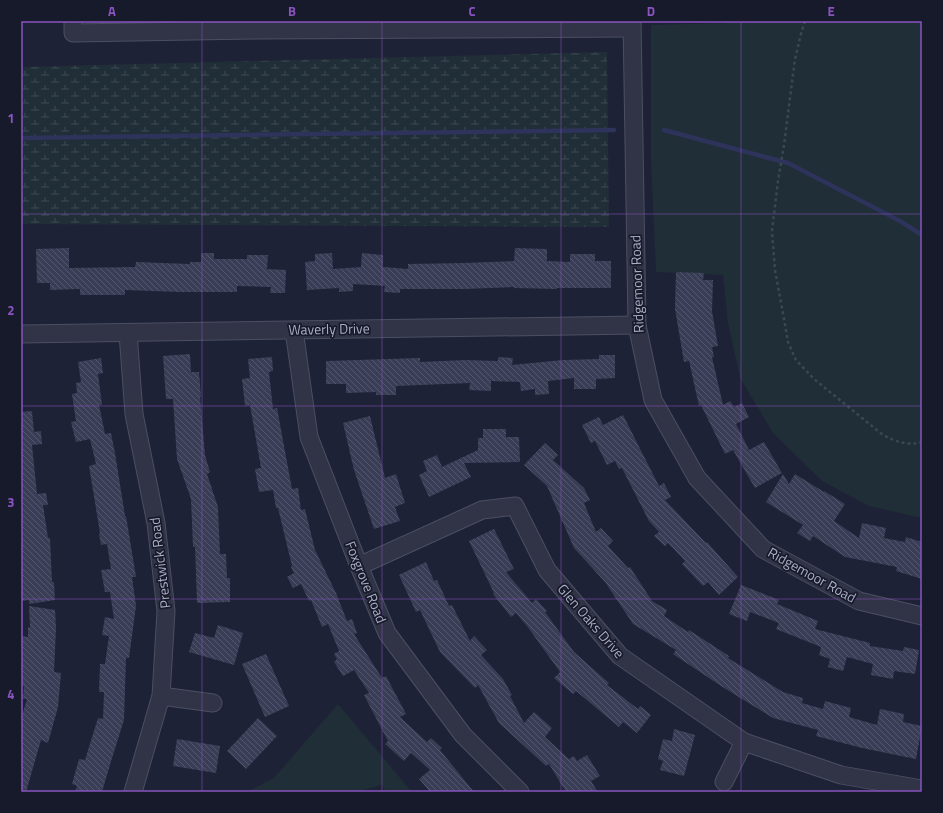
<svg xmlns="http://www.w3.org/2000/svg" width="943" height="813" font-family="'Titillium Web',sans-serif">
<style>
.green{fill:#202e37}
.wetland{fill:url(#wetland-marsh)}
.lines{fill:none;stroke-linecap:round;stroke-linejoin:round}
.stream{stroke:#2d335a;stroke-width:4.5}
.building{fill:url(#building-back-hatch)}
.street-casing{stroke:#4c4f62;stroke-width:19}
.path{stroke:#3a4951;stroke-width:2.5;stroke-dasharray:3 3;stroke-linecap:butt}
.street{stroke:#313446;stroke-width:17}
.grid{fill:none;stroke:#8953c0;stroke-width:1;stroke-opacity:0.55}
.labels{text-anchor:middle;stroke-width:3.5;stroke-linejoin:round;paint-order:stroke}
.street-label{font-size:14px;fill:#abaec4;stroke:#171a2a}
.neatline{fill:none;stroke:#8953c0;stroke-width:1.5}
.grid-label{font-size:13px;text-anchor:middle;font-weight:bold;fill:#8953c0}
</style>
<defs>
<pattern id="wetland-marsh" width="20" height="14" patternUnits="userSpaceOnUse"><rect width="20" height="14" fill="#202e37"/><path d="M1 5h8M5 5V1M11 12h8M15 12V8" fill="none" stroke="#3e4a52"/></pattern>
<pattern id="building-back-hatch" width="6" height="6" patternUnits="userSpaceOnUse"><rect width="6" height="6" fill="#393d56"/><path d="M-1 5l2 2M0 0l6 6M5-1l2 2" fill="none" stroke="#53566d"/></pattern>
</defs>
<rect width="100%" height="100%" fill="#1e2236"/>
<!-- green -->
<g class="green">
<path d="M724,21h198v497l-53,-12 -47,-25 -49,-48 -33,-55 -12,-55 -5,-48 -67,-3 -5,-111v-136l73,-2z"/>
<path d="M338,704l74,88h-26l-4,-7 -26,7h-109l27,-14z"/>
</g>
<!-- wetland -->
<path class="wetland" d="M607,52l2,175 -588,-3v-157z"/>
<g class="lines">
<!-- stream -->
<g class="stream">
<path d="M664,130l124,33 112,58 22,14"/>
<path d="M21,138l593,-8"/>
</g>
</g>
<!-- building -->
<g class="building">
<path d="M69,248v20l66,-1 1,-5 54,2v-2h11v-9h13v6h33v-4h21l-1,14 19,1 -1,23h-15l1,-6 -34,-1v6h-57l-55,-2v5h-45v-6l-30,1v-7h-13l-1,-34z"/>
<path d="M515,248l32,1v12l23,1v-8h25v7h16v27h-54v1l-43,-1v-1l-49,2h-65v4l-16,-1 1,-6 -32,-2v7l-14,1v-4l-32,2 -2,-28 10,-1v-7l17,-1 1,16 28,-2 1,-14 21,2v12l25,2v-5l56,-1 50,-2z"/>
<path d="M676,272l28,1 -1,7h10l-1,31 6,35 -6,1 2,10h-2l11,48 7,-4 4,6 8,-4 7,14 -13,7 13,26 15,-8 18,31 -27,15 -22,-38 -8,4 -24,-49 -2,1 -10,-45 -5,1 -9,-53z"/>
<path d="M190,354l1,18h8l2,25h-1l5,58 5,17 -3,2 11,33 2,47h6l1,24h3v24l-33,1 -2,-56h-2l-2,-48 -14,-40 -4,-60h-7l-3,-43z"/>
<path d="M599,355h16v23l-19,1v10h-22v-11l-26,3 1,13 -14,1v-6l-14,2 -1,-9 -29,-1v10l-22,-1 1,-7 -74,3v9h-20v-3l-30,1v-9h-20v-23l94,-3v4l45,-2 33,1v-4l15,1 -1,7 51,-5 36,-1z"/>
<path d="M272,357l1,14 -4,1 4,37 4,-1 15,81 6,-1 3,22 4,-1 10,41 21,43 11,28 5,-2 5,14 -3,1 28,44 4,-2 20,38 -6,3 27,25 4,-4 11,10 -2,2 34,42h-44l-11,-13 11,-9 -19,-17 -7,8 -19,-17 3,-3 -24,-46 5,-2 -15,-23 -11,6 -9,-14 3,-3 -3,-5 5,-3 -11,-27 -6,3 -11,-27 -2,1 -8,-17 -8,4 -6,-11 7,-4 -3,-6 1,-1 -14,-58h-2l-3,-18 -14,2 -4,-23 6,-1 -11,-63 -5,1 -3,-27 8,-1 -2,-19z"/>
<path d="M101,358l2,15 -5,1 4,31h-3l6,29 6,-1 4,20 10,63h1l10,61h-4l4,29 -7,52h-3l-2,62 -12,38 -10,34h-27l2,-6 -5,-2 7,-25 6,1 13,-42 5,1 1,-27h-5l1,-28h5l4,-28 -7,-1 3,-18 9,2 -4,-27h-5l-4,-22 10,-1 -4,-25 -6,1 -2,-11 1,-1 -11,-67 7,-2 -6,-25 -14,3 -5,-20 5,-1 -4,-27 5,-1 -1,-10 5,-1 -3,-20z"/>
<path d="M32,411l2,21 7,-1 1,13 -10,1 5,49 9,-1 2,12h-5l5,33h2l2,44h2l1,18 -26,4v-4l-8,1v-189z"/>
<path d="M623,415l36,71 5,-3 7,14 -6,3 41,43 1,-1 31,35 -19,18 -11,-13 -5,4 -21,-22 3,-3 -17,-18 -3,3 -11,-10 5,-4 -10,-11 -27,-53 -3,1 -4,-8 -8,4 -12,-24 -4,2 -9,-18 17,-8 4,8z"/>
<path d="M370,416l15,62 11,-4 9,29 -10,4 5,14 -26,8 -20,-59 -11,-47z"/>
<path d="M483,429h23v8h13l1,25 -56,1 7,14 -42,20 -10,-22 8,-4 -4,-10 14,-6 5,12 36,-17v-12h5z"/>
<path d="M545,443l13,12 -5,5 31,28 6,12 -6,3 12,29 5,-4 12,13 -5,5 20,22 2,-1 22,34 15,9 -3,6 24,16 1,-2 40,26 -1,2 55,34 20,6 -1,5 21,6 2,-8 26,7 -2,9 28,8 3,-16 24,5 -1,8 19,4 -6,33 -54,-11 -46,-12 2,-6 -45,-12 -52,-32 -48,-32 3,-4 -43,-26 -28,-42 -31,-34 -27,-62 -23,-21z"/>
<path d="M783,474l6,10 6,-10 29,18v-1l21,13 -11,17 25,17 3,-15 24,5 -2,10 21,4 1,-5 16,5v37l-26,-8 1,-4 -52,-10 -32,-21 -3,5 -13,-8 6,-8 -37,-23z"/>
<path d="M494,529l20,40 -8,3 26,31 4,-4 11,12 -2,1 29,40 35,31 -2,2 31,24 2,-3 11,9 -14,18 -14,-11 -4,5 -43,-36 -3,3 -19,-16 6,-6 -33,-46 -11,-13 -5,4 -18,-23 1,-1 -25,-52z"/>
<path d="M426,562l8,19 3,-1 12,26 3,-1 18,36 4,-5 13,14 -6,5 22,24 9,16 -2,1 14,27 10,-11 18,16 -7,9 24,22 5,-3 3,5 10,-6 13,21 -9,5 7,11h-32l-17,-28 -3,2 -47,-43 -21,-38 -3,3 -35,-36 -20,-42 -4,2 -17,-37z"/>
<path d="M741,585l38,15 -2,4 41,17 -3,8 55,14v3l33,5 1,-4 15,3 -4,24 -21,-3 -1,8 -22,-4 2,-11 -26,-7 -4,14 -15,-4 2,-8 -11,-4 2,-8 -45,-18 3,-6 -29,-11 -3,9 -18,-7z"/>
<path d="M29,606l26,4 1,18 -2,44 7,1 -3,34 -10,36 -7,-3 -15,52h-5v-73l6,-20h-4l1,-13h-3v-50l7,1v-10l2,1z"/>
<path d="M218,625l25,8 -9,32 -45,-13 6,-19 19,5z"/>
<path d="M266,654l23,52 -24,11 -23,-53z"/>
<path d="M258,718l19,18 -31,33 -19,-18z"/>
<path d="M674,729l21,6 -11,41 -24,-6 3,-9 -5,-2 5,-20 9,2z"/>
<path d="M177,739l43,7 -4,27 -43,-7z"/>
</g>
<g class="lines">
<defs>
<g id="street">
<path d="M73,21v12l180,-3 379,-2"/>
<path d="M632,21l5,304 16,75 44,78 66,71 96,52 63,15"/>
<path d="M294,330l15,107 50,129 28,67 76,102 57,57"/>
<path d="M128,333l6,81 22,109 10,88 -5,85 -28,96"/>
<path d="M21,334l616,-9"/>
<path d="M359,566l123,-56 33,-4 32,64 73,86 124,86 97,33 81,14"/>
<path d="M161,696l52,7"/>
<path d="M724,782l20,-40"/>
</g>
</defs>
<!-- street casing -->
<use href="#street" class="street-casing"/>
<!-- path -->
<path class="path" d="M805,21l-4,13 -6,25 -11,86 -6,36 -6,50 3,39 9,49 4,23 8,18 18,19 69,56c14,7 24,11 39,7"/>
<!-- street -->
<use href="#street" class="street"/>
</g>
<!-- grid -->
<path class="grid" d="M202,21v771M382,21v771M561,21v771M741,21v771M21,214h901M21,406h901M21,599h901"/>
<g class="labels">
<!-- street labels -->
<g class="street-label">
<text transform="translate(637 284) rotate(-92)" y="5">Ridgemoor Road</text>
<text transform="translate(329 329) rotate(-1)" y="5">Waverly Drive</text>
<text transform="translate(160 563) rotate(-97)" y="5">Prestwick Road</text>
<text transform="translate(812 575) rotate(29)" y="5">Ridgemoor Road</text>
<text transform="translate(366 582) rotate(68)" y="5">Foxgrove Road</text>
<text transform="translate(591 621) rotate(49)" y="5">Glen Oaks Drive</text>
</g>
</g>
<!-- border -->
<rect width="943" height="813" fill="none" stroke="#171a2a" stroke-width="44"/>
<rect x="22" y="22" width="899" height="769" class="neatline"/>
<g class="grid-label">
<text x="112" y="16">A</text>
<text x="292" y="16">B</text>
<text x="472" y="16">C</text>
<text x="651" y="16">D</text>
<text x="831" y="16">E</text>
<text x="11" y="123">1</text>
<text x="11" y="315">2</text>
<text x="11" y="507">3</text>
<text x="11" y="699">4</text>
</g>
</svg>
